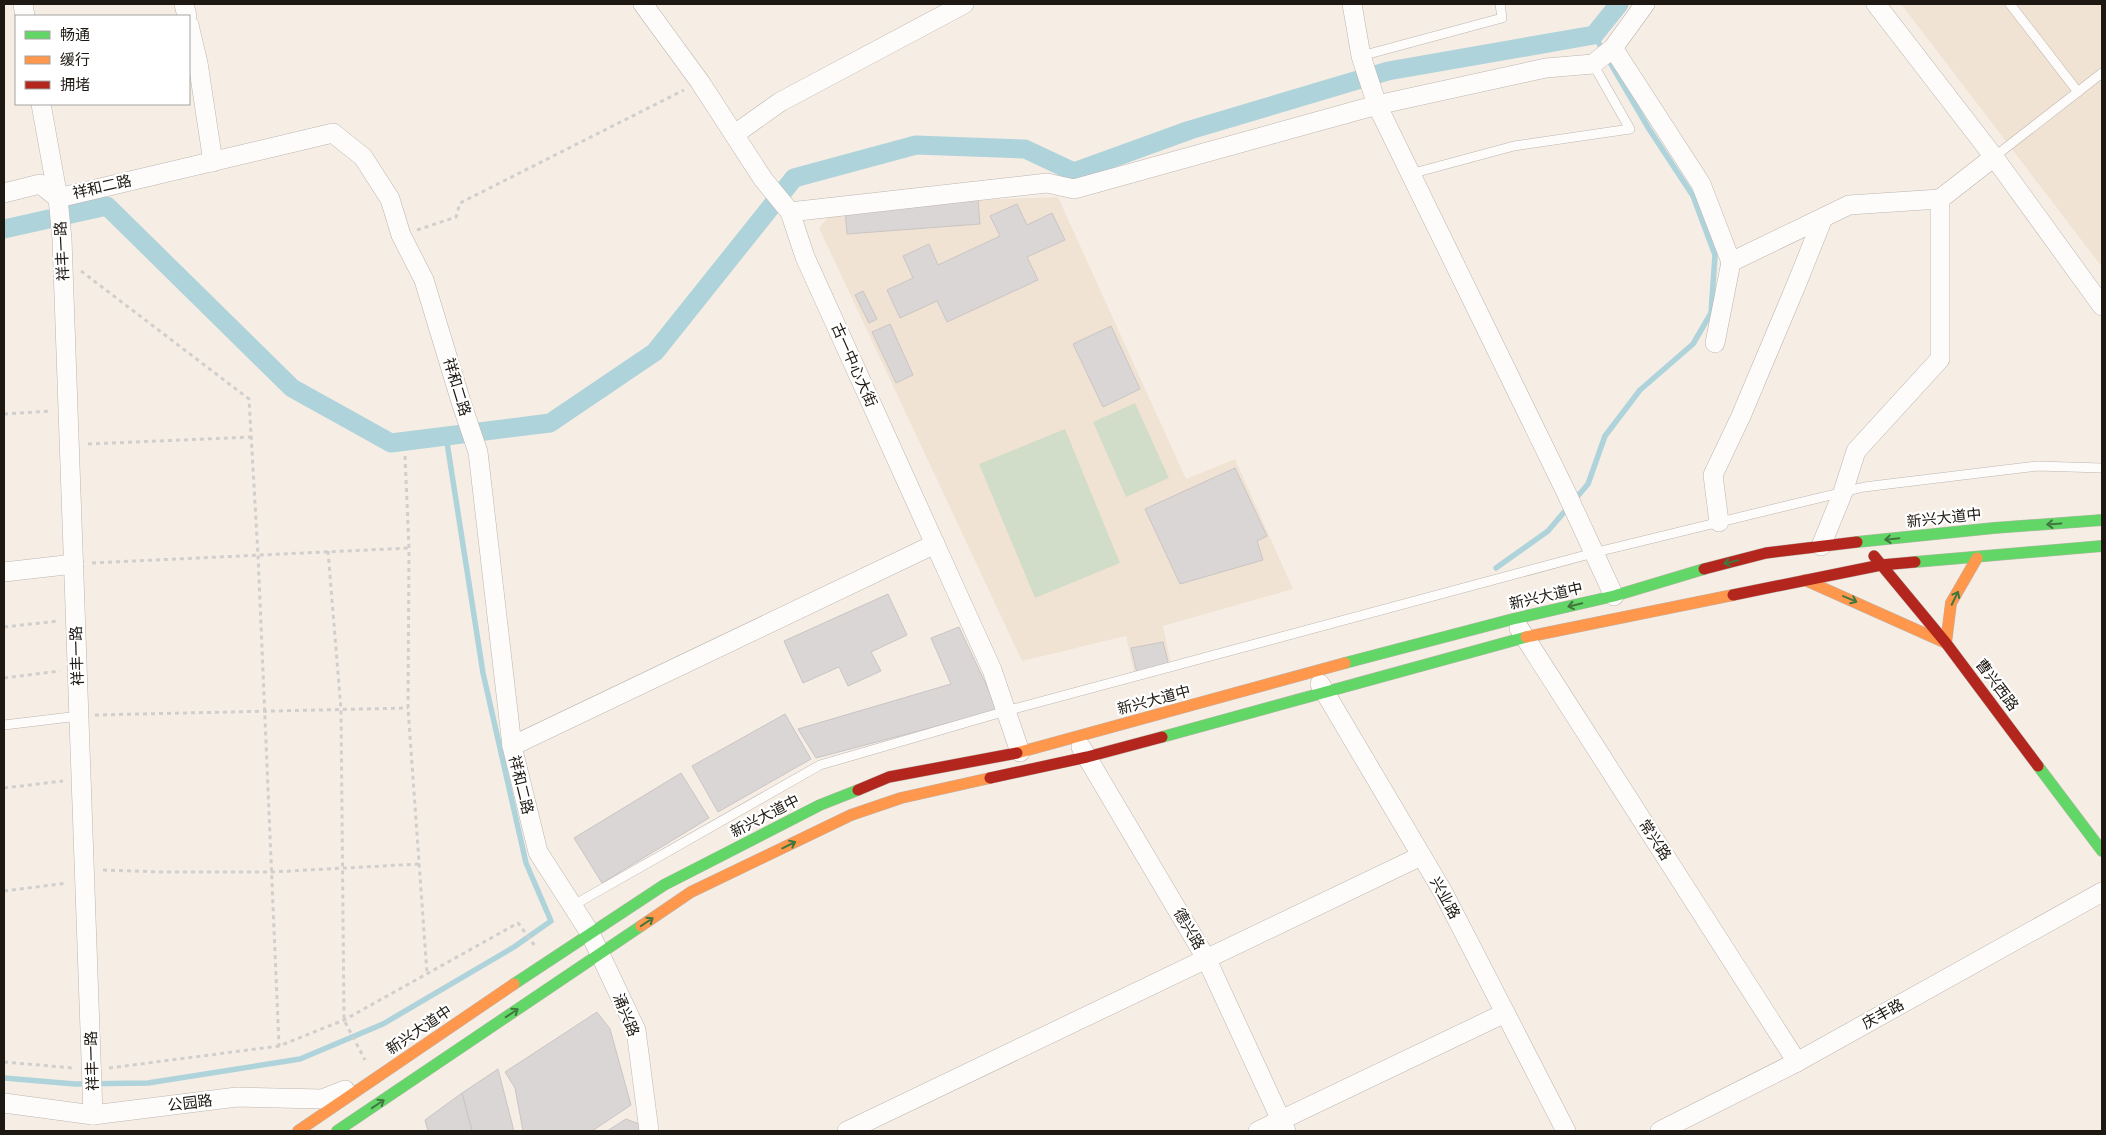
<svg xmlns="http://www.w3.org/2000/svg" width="2106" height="1135" font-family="Lato,'Noto Sans SC',sans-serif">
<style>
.built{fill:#f1e3d3}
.green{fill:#d2ddc9}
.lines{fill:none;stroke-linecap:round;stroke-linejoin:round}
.stream{stroke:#afd3da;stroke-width:5.5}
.canal{stroke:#afd3da;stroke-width:19}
.building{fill:#dad6d6;stroke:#c9c5c5}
.lane-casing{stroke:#bcb5af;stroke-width:10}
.street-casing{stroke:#bcb5af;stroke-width:20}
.fast-casing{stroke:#bcb5af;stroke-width:12}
.slow-casing{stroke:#bcb5af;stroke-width:12}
.jam-casing{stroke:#bcb5af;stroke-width:12}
.path{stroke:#d1cfcd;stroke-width:3;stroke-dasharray:4 4;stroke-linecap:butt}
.lane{stroke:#fefcfb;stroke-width:9}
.street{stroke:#fefcfb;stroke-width:19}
.fast{stroke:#63d668;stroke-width:11}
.slow{stroke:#ff974d;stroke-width:11}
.jam{stroke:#b3261e;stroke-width:11}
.oneway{stroke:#40773d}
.labels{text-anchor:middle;stroke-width:4.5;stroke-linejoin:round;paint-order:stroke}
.street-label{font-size:15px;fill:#1d1812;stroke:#fff}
</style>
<rect width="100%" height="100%" fill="#f6eee5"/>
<!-- built -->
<g class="built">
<path d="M1901,4h201v263z"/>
<path d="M1058,197l128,282 49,-20 58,130 -130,37 9,43 -37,8 -9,-41 -104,25 -203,-433 15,-18 144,-10z"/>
</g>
<!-- green -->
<g class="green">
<path d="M1135,403l34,75 -43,19 -33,-75z"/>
<path d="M1065,429l55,134 -85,35 -56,-134z"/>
</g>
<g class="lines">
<!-- stream -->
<g class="stream">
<path d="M1496,568l52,-37 40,-47 17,-48 35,-46 53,-46 18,-31 4,-58 -22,-59 -44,-67 -55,-94"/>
<path d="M4,1078l71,6 73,-1 152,-24 83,-35 131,-77 37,-26 -25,-58 -43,-190 -37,-237"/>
</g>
<!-- canal -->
<path class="canal" d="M4,229l103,-23 185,182 99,55 159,-20 105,-71 139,-174 122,-33 109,4 49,23 116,-42 198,-59 206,-36 25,-31"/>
</g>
<!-- building -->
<g class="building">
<path d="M978,200l2,24 -133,10 -2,-25z"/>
<path d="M1017,204l10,21 25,-12 13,27 -38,17 11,23 -91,42 -10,-21 -37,17 -13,-28 26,-12 -10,-22 26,-12 9,21 62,-29 -10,-20z"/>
<path d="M863,291l14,28 -8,4 -14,-28z"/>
<path d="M890,324l23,51 -17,8 -24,-51z"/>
<path d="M1111,326l29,63 -37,18 -30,-63z"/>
<path d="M1235,468l32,68 -10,5 6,19 -83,24 -35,-75z"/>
<path d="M888,594l19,41 -36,17 10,19 -33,15 -9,-19 -36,16 -19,-42z"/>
<path d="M959,627l39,83 -182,48 -18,-29 153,-45 -20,-46z"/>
<path d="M1163,642l6,24 -32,7 -6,-25z"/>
<path d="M785,714l26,45 -93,53 -26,-46z"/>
<path d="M681,773l28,45 -107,65 -28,-45z"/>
<path d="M597,1012l13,17 21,76 -39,26h-69l-8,-43 -10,-16z"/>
<path d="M498,1069l16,62h-42l-10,-38z"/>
<path d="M462,1093l10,38h-44l-3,-11z"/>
<path d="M626,1119l16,6v6h-35z"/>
</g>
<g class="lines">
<defs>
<g id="lane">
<path d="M2010,4l68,88"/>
<path d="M1361,56l141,-38 -2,-14"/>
<path d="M1994,157l108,-84"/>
<path d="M1410,174l104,-28 116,-17 -37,-65"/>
<path d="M4,725l75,-9"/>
<path d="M572,906l248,-141 186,-54 595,-160 263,-64 173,-21 65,2"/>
</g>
<g id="street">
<path d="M23,4l2,12"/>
<path d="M184,4l3,12"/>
<path d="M643,4l57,78 63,97 27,33 15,45 187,413 28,82"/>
<path d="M1352,4l9,52 16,49 188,385 49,106"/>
<path d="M1645,4l-32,44 88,136 30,78 -16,81"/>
<path d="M1876,4l118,153 108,149"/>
<path d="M189,25l9,38 15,99"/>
<path d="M41,104l17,94 4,41 31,876"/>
<path d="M735,134l45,-32 184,-98"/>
<path d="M4,193l36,-9 18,14"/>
<path d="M58,198l275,-65 30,24 27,42 11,36 23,45 38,125 16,47 34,294 26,106 52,81 46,97 13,101"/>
<path d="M790,212l257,-29 27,6 303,-84 169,-37 47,-4 20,-16"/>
<path d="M1731,262l118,-57 91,-6"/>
<path d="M1719,522l-6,-47 28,-59 56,-133 26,-65"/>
<path d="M1821,546l22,-54 13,-41 84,-92v-160l54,-42"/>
<path d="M4,572l70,-8"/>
<path d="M1519,628l278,434"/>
<path d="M1320,684l123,208 123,239"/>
<path d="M512,746l423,-202"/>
<path d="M1081,747l126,213 79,171"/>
<path d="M4,1103l89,12 144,-18 85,2 23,-9"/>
<path d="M847,1131l574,-275"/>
<path d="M1258,1131l247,-118"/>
<path d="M1660,1131l137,-69 305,-170"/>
</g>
<g id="fast">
<path d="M1857,542l137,-14 108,-8"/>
<path d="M1915,562l187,-16"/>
<path d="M1345,663l168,-44 101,-23 90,-27"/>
<path d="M1162,737l364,-100"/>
<path d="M2038,766l64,85"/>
<path d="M514,984l150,-99 156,-80 38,-15"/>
<path d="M337,1131l304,-205"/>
</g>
<g id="slow">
<path d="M1805,580l141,63 5,-40 26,-45"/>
<path d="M1526,637l207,-42"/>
<path d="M1017,753l328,-90"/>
<path d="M641,926l50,-34 160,-77 50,-17 89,-20"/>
<path d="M298,1131l216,-147"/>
</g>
<g id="jam">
<path d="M1874,556l72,87 92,123"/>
<path d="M1704,569l62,-16 91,-11"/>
<path d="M1733,595l148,-30 34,-3"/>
<path d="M990,778l97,-21 75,-20"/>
<path d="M858,790l31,-13 128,-24"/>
</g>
</defs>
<!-- lane casing -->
<use href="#lane" class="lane-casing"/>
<!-- street casing -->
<use href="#street" class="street-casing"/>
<!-- fast casing -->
<use href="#fast" class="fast-casing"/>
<!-- slow casing -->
<use href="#slow" class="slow-casing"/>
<!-- jam casing -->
<use href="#jam" class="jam-casing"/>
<!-- path -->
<g class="path">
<path d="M417,230l39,-13 4,-14 224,-113"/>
<path d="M81,271l168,128 9,156 21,491"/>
<path d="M4,414l47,-3"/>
<path d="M88,444l163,-7"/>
<path d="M405,456l4,92 -1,160 19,266"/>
<path d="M328,551l13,159 3,310 21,40"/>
<path d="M92,563l317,-15"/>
<path d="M4,627l54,-6"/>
<path d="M4,678l56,-7"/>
<path d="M95,715l313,-7"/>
<path d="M4,788l59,-7"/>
<path d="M103,870l59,2h109l148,-8"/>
<path d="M4,891l63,-8"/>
<path d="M4,1062l69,6"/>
<path d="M109,1068l170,-22 65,-26 174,-97 17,23"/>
</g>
<!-- lane -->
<use href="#lane" class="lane"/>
<!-- street -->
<use href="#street" class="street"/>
<!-- fast -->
<use href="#fast" class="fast"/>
<!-- slow -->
<use href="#slow" class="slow"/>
<!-- jam -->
<use href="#jam" class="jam"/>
</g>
<!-- one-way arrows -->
<defs><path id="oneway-shaft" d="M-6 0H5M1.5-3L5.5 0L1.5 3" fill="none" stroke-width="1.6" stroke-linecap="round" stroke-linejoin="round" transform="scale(1.25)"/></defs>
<g class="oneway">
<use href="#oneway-shaft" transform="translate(2054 524) rotate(176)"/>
<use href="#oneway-shaft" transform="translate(1892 539) rotate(174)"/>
<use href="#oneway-shaft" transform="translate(1731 562) rotate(166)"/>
<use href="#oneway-shaft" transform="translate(1955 598) rotate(-64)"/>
<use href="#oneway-shaft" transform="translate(1850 599) rotate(23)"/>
<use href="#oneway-shaft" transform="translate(1575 605) rotate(167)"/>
<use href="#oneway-shaft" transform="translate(789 845) rotate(-26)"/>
<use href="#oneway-shaft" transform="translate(647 922) rotate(-34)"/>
<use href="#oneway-shaft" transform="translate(512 1013) rotate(-34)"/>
<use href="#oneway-shaft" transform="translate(378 1104) rotate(-34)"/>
</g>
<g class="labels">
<!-- street labels -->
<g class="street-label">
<text transform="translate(102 187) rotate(-13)" y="5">祥和二路</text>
<text transform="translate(62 251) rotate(-93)" y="5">祥丰一路</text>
<text transform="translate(854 365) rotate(66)" y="5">古一中心大街</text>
<text transform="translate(457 387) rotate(73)" y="5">祥和二路</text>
<text transform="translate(1944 518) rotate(-6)" y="5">新兴大道中</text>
<text transform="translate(1546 596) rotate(-13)" y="5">新兴大道中</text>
<text transform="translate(77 656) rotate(-92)" y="5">祥丰一路</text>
<text transform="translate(1997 685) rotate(53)" y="5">曹兴西路</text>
<text transform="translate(1154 700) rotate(-15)" y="5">新兴大道中</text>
<text transform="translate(521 785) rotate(76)" y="5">祥和二路</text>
<text transform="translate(765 816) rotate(-27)" y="5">新兴大道中</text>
<text transform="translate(1655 840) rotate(57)" y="5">常兴路</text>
<text transform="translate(1445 898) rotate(61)" y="5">兴业路</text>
<text transform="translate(1189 929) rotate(59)" y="5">德兴路</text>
<text transform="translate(1883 1014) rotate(-29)" y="5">庆丰路</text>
<text transform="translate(626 1015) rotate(68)" y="5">涌兴路</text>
<text transform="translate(419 1030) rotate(-34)" y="5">新兴大道中</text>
<text transform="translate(92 1061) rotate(-92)" y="5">祥丰一路</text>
<text transform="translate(190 1103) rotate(-7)" y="5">公园路</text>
</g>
</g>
<!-- border -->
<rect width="2106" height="1135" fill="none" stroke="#1d1812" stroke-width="10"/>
<!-- legend -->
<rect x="15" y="15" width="175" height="90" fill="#ffffff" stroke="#a5a3a0"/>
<rect x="25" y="31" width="25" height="8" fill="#63d668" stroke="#a5a3a0"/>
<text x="60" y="40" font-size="15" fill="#1d1812">畅通</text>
<rect x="25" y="56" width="25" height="8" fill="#ff974d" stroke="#a5a3a0"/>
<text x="60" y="65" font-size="15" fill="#1d1812">缓行</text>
<rect x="25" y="81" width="25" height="8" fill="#b3261e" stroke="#a5a3a0"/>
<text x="60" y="90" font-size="15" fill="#1d1812">拥堵</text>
</svg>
